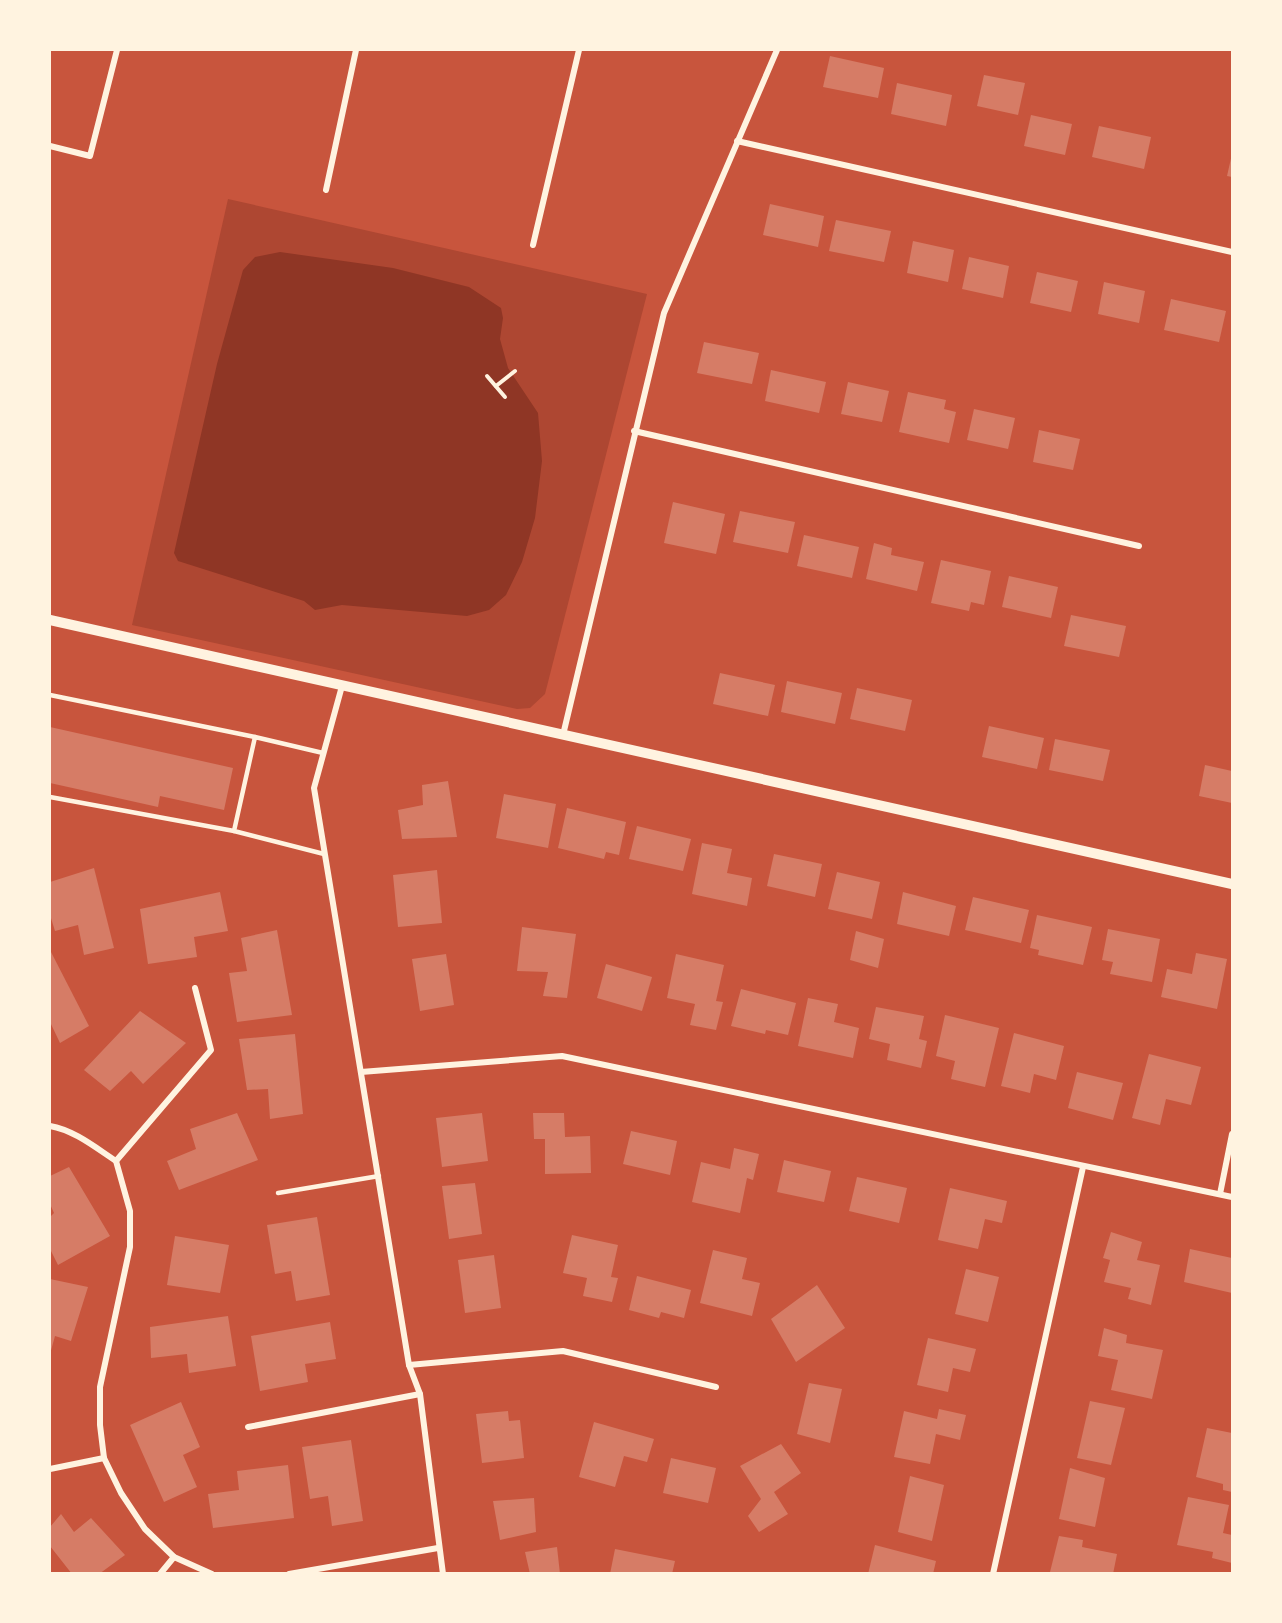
<svg xmlns="http://www.w3.org/2000/svg" width="1282" height="1623" font-family="Spectral,serif">
<style>
.green{fill:#ae4732}
.water{fill:#8f3625}
.building{fill:#d67c66}
.lines{fill:none;stroke-linecap:round;stroke-linejoin:round}
.path{stroke:#fff3e0;stroke-width:4}
.service{stroke:#fff3e0;stroke-width:4.5}
.minor{stroke:#fff3e0;stroke-width:6}
.tertiary{stroke:#fff3e0;stroke-width:10}
</style>
<rect width="100%" height="100%" fill="#c8553d"/>
<!-- green -->
<path class="green" d="M228,199l419,95 -102,400 -15,14 -13,1 -385,-84z"/>
<!-- water -->
<path class="water" d="M280,252l113,16 76,19 32,21 2,10 -3,21 8,29 30,45 4,48 -7,57 -13,44 -16,33 -17,15 -22,6 -125,-11 -27,5 -11,-9 -126,-40 -4,-8 43,-189 26,-94 12,-13z"/>
<!-- building -->
<g class="building">
<path d="M830,56l54,12 -6,30 -55,-11z"/>
<path d="M984,75l41,8 -7,32 -41,-9z"/>
<path d="M897,83l55,12 -6,31 -55,-12z"/>
<path d="M1031,115l41,9 -7,31 -41,-9z"/>
<path d="M1099,126l52,11 -7,32 -52,-12z"/>
<path d="M1232,154v23l-5,-1z"/>
<path d="M770,204l54,12 -6,31 -55,-12z"/>
<path d="M836,220l55,11 -7,31 -55,-11z"/>
<path d="M913,241l41,9 -6,32 -41,-9z"/>
<path d="M969,257l40,9 -6,32 -41,-9z"/>
<path d="M1037,272l41,9 -7,31 -41,-9z"/>
<path d="M1104,282l41,9 -6,32 -41,-9z"/>
<path d="M1171,299l55,12 -7,31 -55,-12z"/>
<path d="M704,342l55,11 -7,31 -55,-11z"/>
<path d="M771,370l55,12 -7,31 -54,-12z"/>
<path d="M848,382l41,9 -7,31 -41,-8z"/>
<path d="M908,392l38,8 -2,9 12,3 -7,31 -50,-11z"/>
<path d="M974,409l41,9 -7,31 -41,-9z"/>
<path d="M1039,430l41,9 -7,31 -40,-8z"/>
<path d="M673,502l52,12 -9,40 -52,-11z"/>
<path d="M740,511l55,11 -7,31 -55,-11z"/>
<path d="M804,535l55,12 -7,31 -55,-12z"/>
<path d="M874,543l18,5 -1,7 33,7 -7,29 -51,-12z"/>
<path d="M941,560l50,11 -7,34 -13,-3 -2,9 -38,-8z"/>
<path d="M1009,576l49,11 -7,31 -49,-11z"/>
<path d="M1071,615l55,11 -7,31 -55,-11z"/>
<path d="M720,673l55,12 -7,31 -55,-12z"/>
<path d="M787,681l55,12 -7,31 -54,-12z"/>
<path d="M857,688l55,12 -7,31 -55,-12z"/>
<path d="M989,726l55,12 -7,31 -55,-12z"/>
<path d="M50,727l183,41 -9,42 -64,-14 -2,11 -108,-24z"/>
<path d="M1055,739l55,11 -7,31 -54,-11z"/>
<path d="M1205,765l27,6v32l-33,-7z"/>
<path d="M448,781l9,56 -55,2 -4,-29 25,-5 -1,-20z"/>
<path d="M504,794l52,10 -8,44 -52,-10z"/>
<path d="M567,808l59,14 -7,33 -13,-3 -2,7 -46,-11z"/>
<path d="M637,826l54,13 -8,32 -54,-12z"/>
<path d="M702,843l30,6 -5,24 25,5 -5,28 -55,-12z"/>
<path d="M774,854l48,10 -7,33 -48,-11z"/>
<path d="M94,868l20,80 -30,7 -6,-30 -23,6 -5,-16v-33z"/>
<path d="M437,870l5,53 -44,4 -5,-52z"/>
<path d="M837,872l43,10 -8,37 -44,-10z"/>
<path d="M220,892l8,39 -34,6 3,20 -49,7 -8,-55z"/>
<path d="M903,892l53,14 -7,30 -52,-12z"/>
<path d="M973,897l56,13 -8,33 -56,-13z"/>
<path d="M1037,915l55,12 -9,38 -45,-10 1,-5 -9,-2z"/>
<path d="M522,927l54,7 -9,64 -24,-2 5,-24 -31,-1z"/>
<path d="M1108,929l52,10 -8,43 -42,-8 3,-12 -11,-2z"/>
<path d="M277,930l15,85 -55,7 -8,-49 18,-2 -6,-33z"/>
<path d="M856,931l28,8 -6,29 -28,-8z"/>
<path d="M51,952l38,74 -29,17 -10,-21z"/>
<path d="M1196,953l31,6 -10,50 -56,-12 6,-28 25,5z"/>
<path d="M446,954l8,51 -34,6 -8,-52z"/>
<path d="M676,954l48,11 -8,36 7,1 -7,28 -26,-5 5,-21 -28,-6z"/>
<path d="M606,964l46,13 -10,34 -45,-13z"/>
<path d="M741,989l55,14 -8,32 -22,-5 -1,4 -34,-8z"/>
<path d="M808,998l30,6 -4,18 25,6 -6,30 -55,-12z"/>
<path d="M876,1007l48,9 -5,23 8,2 -6,27 -34,-8 3,-16 -21,-5z"/>
<path d="M140,1011l46,32 -43,41 -12,-13 -21,20 -26,-21z"/>
<path d="M945,1015l54,13 -14,59 -34,-8 4,-18 -19,-5z"/>
<path d="M1014,1033l50,13 -8,34 -22,-6 -4,19 -29,-7z"/>
<path d="M295,1034l8,80 -33,5 -2,-30 -21,1 -8,-51z"/>
<path d="M1149,1054l52,13 -10,38 -25,-6 -6,26 -28,-7z"/>
<path d="M1077,1072l46,11 -10,37 -45,-12z"/>
<path d="M237,1113l21,47 -79,30 -12,-29 29,-12 -6,-20z"/>
<path d="M482,1113l6,48 -46,6 -6,-49z"/>
<path d="M533,1113h31l1,24 25,-1 1,37 -46,1v-35h-11z"/>
<path d="M631,1131l46,10 -7,34 -47,-11z"/>
<path d="M734,1148l25,6 -6,26 -6,-2 -7,35 -48,-11 9,-40 29,7z"/>
<path d="M784,1160l47,11 -7,31 -47,-10z"/>
<path d="M69,1167l41,69 -52,29 -8,-16v-32l4,-4 -4,-9v-28z"/>
<path d="M857,1177l50,11 -8,35 -50,-12z"/>
<path d="M475,1183l7,51 -33,5 -7,-53z"/>
<path d="M950,1188l57,13 -5,22 -17,-4 -7,30 -40,-9z"/>
<path d="M317,1217l13,78 -34,6 -5,-30 -16,3 -8,-49z"/>
<path d="M1111,1232l31,10 -5,18 23,5 -9,40 -23,-6 3,-11 -27,-6 6,-22 -7,-2z"/>
<path d="M572,1235l46,10 -7,32 7,1 -6,24 -29,-6 4,-18 -24,-5z"/>
<path d="M175,1236l54,9 -9,48 -53,-8z"/>
<path d="M1190,1249l42,9v35l-48,-11z"/>
<path d="M713,1250l34,8 -5,21 18,4 -8,33 -52,-13z"/>
<path d="M494,1255l7,53 -36,5 -7,-53z"/>
<path d="M966,1269l33,8 -11,45 -33,-8z"/>
<path d="M637,1276l54,14 -7,28 -23,-6 -2,6 -30,-8z"/>
<path d="M50,1279l38,8 -17,54 -16,-5 -5,18z"/>
<path d="M817,1285l28,43 -49,34 -25,-43z"/>
<path d="M228,1316l8,50 -47,7 -2,-19 -36,4 -1,-31z"/>
<path d="M330,1322l6,37 -31,5 3,18 -48,9 -9,-55z"/>
<path d="M1104,1328l23,7 -1,8 37,7 -11,49 -41,-9 7,-30 -20,-4z"/>
<path d="M928,1338l48,11 -6,23 -17,-4 -5,24 -31,-7z"/>
<path d="M809,1383l33,6 -12,54 -33,-9z"/>
<path d="M1090,1401l35,7 -14,57 -34,-7z"/>
<path d="M181,1402l19,45 -17,8 14,32 -33,15 -34,-77z"/>
<path d="M939,1409l27,6 -6,25 -24,-6 -6,30 -36,-7 10,-46 33,8z"/>
<path d="M508,1411l1,10 11,-1 4,38 -42,5 -6,-49z"/>
<path d="M594,1422l60,17 -7,23 -23,-6 -9,31 -36,-10z"/>
<path d="M1207,1428l25,5v59l-9,-2v-6l-27,-7z"/>
<path d="M351,1440l12,81 -31,5 -4,-30 -18,3 -8,-52z"/>
<path d="M781,1444l20,29 -27,19 14,22 -29,18 -11,-16 13,-17 -21,-33z"/>
<path d="M671,1458l45,10 -8,35 -45,-10z"/>
<path d="M288,1465l6,53 -81,10 -5,-34 31,-4 -2,-19z"/>
<path d="M1070,1468l35,10 -10,49 -36,-8z"/>
<path d="M910,1476l34,9 -12,56 -34,-9z"/>
<path d="M1188,1497l41,8 -6,28 9,2v28l-20,-5 1,-6 -36,-7z"/>
<path d="M534,1498l2,34 -36,8 -7,-39z"/>
<path d="M61,1514l13,18 17,-14 34,37 -26,19h-27l-22,-28v-19z"/>
<path d="M1059,1536l24,4 -1,7 35,7 -4,20 -63,-2z"/>
<path d="M875,1545l61,16 -3,13h-65z"/>
<path d="M557,1547l3,27h-30l-5,-22z"/>
<path d="M615,1549l60,12 -3,13h-62z"/>
</g>
<g class="lines">
<!-- path -->
<g class="path">
<path d="M487,376l18,21"/>
<path d="M496,386l19,-15"/>
</g>
<!-- service -->
<g class="service">
<path d="M50,695l205,42"/>
<path d="M323,753l-68,-16 -21,94 90,23"/>
<path d="M50,797l184,34"/>
<path d="M278,1193l101,-17"/>
</g>
<!-- minor -->
<g class="minor">
<path d="M737,141l495,111"/>
<path d="M50,146l40,10 27,-106"/>
<path d="M326,190l30,-140"/>
<path d="M533,245l46,-195"/>
<path d="M634,431l505,115"/>
<path d="M342,686l-28,102 95,577 11,29 23,180"/>
<path d="M563,735l101,-422 113,-263"/>
<path d="M361,1072l201,-16 670,141"/>
<path d="M50,1126c24,4 46,22 66,35l14,50v36l-30,140v38l4,33 17,35 24,36 29,28 38,17"/>
<path d="M116,1161l95,-111 -16,-62"/>
<path d="M1220,1194l12,-60"/>
<path d="M409,1365l154,-14 153,36"/>
<path d="M248,1427l172,-33"/>
<path d="M50,1469l54,-11"/>
<path d="M160,1574l14,-17"/>
<path d="M289,1574l149,-26"/>
<path d="M993,1574l90,-407"/>
</g>
<!-- tertiary -->
<path class="tertiary" d="M50,620l1182,264"/>
</g>
<!-- border -->
<rect width="1282" height="1623" fill="none" stroke="#fff3e0" stroke-width="102"/>
</svg>
